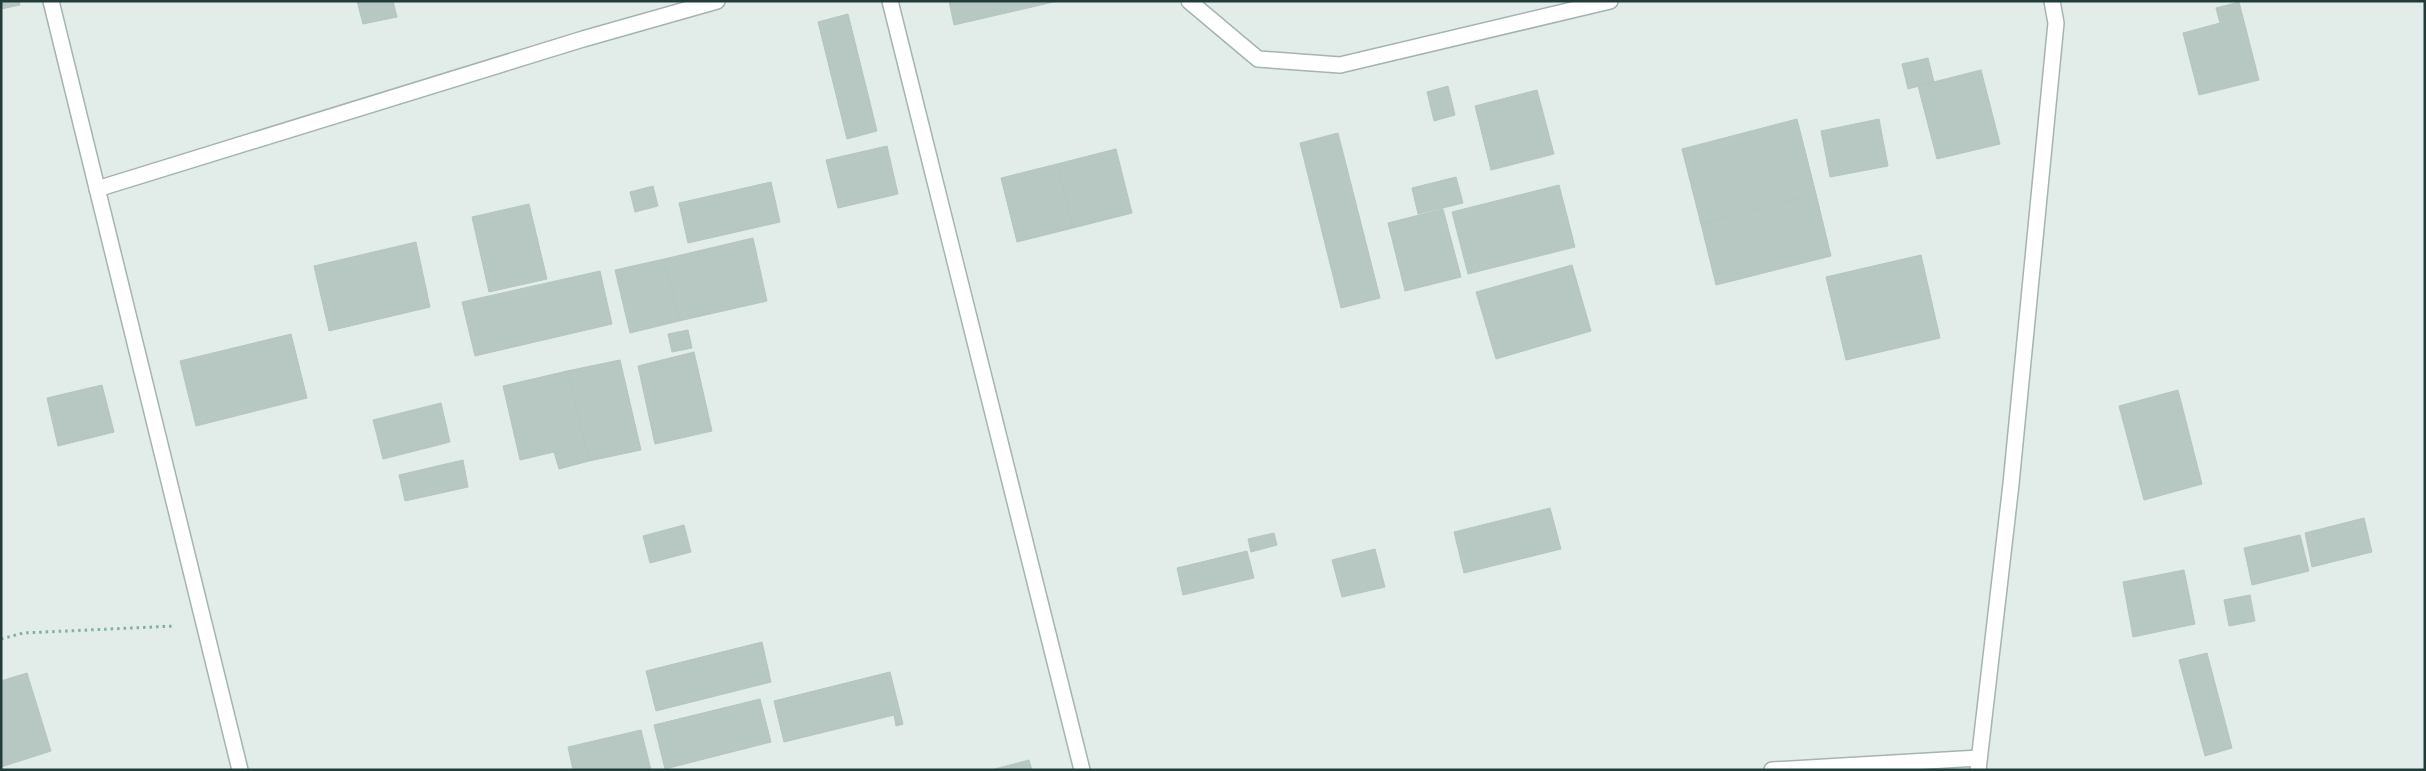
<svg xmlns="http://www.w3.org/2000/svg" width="2426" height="771" font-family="Roboto,sans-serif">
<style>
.building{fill:#b7c7c2;stroke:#b4c6c1}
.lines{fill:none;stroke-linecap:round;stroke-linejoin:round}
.street-casing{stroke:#a5b4b1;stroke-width:18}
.path{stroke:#82b0a7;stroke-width:3;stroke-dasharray:2.5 4;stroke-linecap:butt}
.street{stroke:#fff;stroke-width:15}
</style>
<rect width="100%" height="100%" fill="#e2ece9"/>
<!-- building -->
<g class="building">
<path d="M1,1h18l1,4 -19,4z"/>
<path d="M357,1h36l4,16 -34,7z"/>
<path d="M949,1h109l-104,24z"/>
<path d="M2239,2l20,78 -60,15 -16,-62 37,-10 -4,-15z"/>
<path d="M848,14l29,117 -30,8 -29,-117z"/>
<path d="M1928,58l6,24 -26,7 -6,-25z"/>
<path d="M1981,70l19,74 -63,15 -19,-73z"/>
<path d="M1448,86l7,29 -21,6 -7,-29z"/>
<path d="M1537,90l17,64 -63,16 -16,-64z"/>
<path d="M1797,119l19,75 -115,30 -19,-75z"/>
<path d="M1879,119l9,47 -58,11 -9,-46z"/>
<path d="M1338,133l42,165 -39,10 -41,-165z"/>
<path d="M887,146l11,48 -60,14 -12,-48z"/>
<path d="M1116,149l16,64 -59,15 -16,-64z"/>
<path d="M1057,164l16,64 -56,14 -16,-64z"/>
<path d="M1456,177l7,26 -45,11 -6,-26z"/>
<path d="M771,182l9,40 -92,21 -9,-40z"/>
<path d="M1559,185l16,62 -107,27 -16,-62z"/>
<path d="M653,186l5,20 -23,6 -5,-20z"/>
<path d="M1816,194l15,62 -115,29 -15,-61z"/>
<path d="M529,204l18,75 -58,13 -17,-75z"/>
<path d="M1443,209l18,68 -56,14 -17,-68z"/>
<path d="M753,238l14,63 -88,20 -15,-62z"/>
<path d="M416,242l14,65 -101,24 -15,-65z"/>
<path d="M1921,255l19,83 -94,22 -20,-83z"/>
<path d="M664,259l15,62 -49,12 -15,-63z"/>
<path d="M1572,265l19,66 -95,28 -20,-67z"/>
<path d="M600,271l12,53 -137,32 -13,-54z"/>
<path d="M688,330l4,18 -20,4 -4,-18z"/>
<path d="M291,334l16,64 -111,28 -16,-65z"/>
<path d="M694,352l18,79 -57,13 -17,-78z"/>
<path d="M620,360l21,90 -52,11 -22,-90z"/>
<path d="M567,371l22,90 -30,8 -5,-17 -34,8 -17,-74z"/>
<path d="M102,385l12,47 -56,14 -11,-48z"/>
<path d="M2178,390l24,94 -58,16 -25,-94z"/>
<path d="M441,403l9,39 -67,17 -10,-39z"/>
<path d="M463,460l5,27 -63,14 -6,-26z"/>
<path d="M1550,508l11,41 -97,24 -10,-41z"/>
<path d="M2364,518l8,34 -60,15 -7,-34z"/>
<path d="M684,525l7,27 -41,11 -7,-27z"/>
<path d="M1274,533l3,12 -26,7 -3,-13z"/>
<path d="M2300,535l9,36 -57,14 -8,-37z"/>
<path d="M1375,549l10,38 -43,10 -10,-37z"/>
<path d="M1247,551l7,27 -71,17 -6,-27z"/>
<path d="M2184,570l11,54 -62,13 -10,-55z"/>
<path d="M2250,595l5,26 -26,5 -5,-26z"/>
<path d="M762,642l9,40 -115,29 -10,-40z"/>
<path d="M2207,653l25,95 -27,8 -26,-96z"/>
<path d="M890,672l13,52 -7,2 -2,-11 -110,27 -10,-41z"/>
<path d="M27,673l24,78 -50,16v-86z"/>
<path d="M760,699l11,43 -106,27 -11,-44z"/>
<path d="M641,730l10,40h-78l-5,-23z"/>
<path d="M1029,760l3,10h-41z"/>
</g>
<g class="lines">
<defs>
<g id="street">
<path d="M51,1l189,769"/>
<path d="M890,1l192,769"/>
<path d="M1189,1l69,58 82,6 270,-64"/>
<path d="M97,189l486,-150 134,-38"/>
<path d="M1772,770l207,-12"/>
<path d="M1978,770l33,-286 45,-461 -4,-22"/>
</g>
</defs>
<!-- street casing -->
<use href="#street" class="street-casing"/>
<!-- path -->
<path class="path" d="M1,639l22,-6 152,-7"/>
<!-- street -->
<use href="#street" class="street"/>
</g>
<!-- border -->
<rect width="2426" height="771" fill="none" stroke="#223d39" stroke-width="5"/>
</svg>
